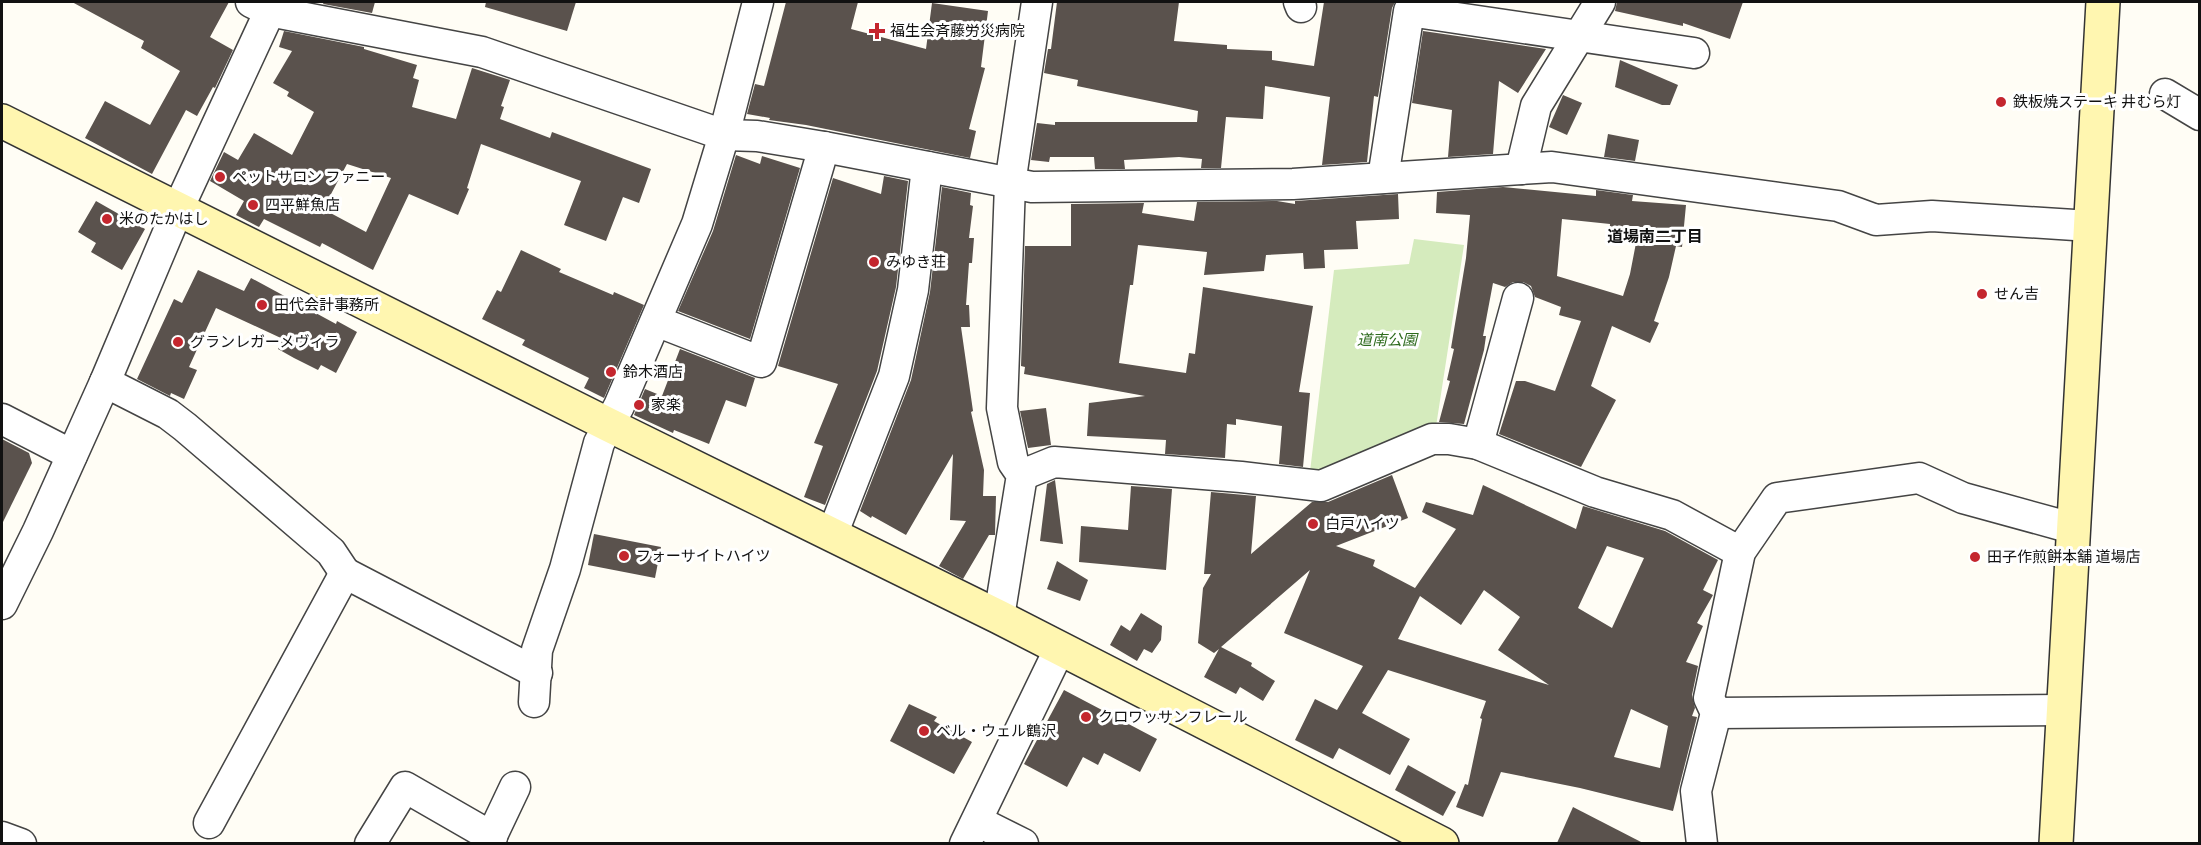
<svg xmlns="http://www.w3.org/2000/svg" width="2201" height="845" font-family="'IBM Plex Serif','Noto Sans JP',serif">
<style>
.green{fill:#d5ebbd}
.building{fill:#5a524d;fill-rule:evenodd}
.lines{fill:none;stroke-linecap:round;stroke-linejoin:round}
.street-casing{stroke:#444;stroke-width:33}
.secondary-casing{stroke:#333;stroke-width:36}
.street{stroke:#fff;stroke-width:30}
.secondary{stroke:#fff6b0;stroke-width:33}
.poi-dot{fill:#c4262e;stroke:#fff;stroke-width:2}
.labels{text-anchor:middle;stroke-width:6;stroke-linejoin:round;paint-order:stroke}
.poi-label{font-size:15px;fill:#111;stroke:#fff;text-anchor:start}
.park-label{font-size:15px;font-style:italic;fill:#2f6b1f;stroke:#fff}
.neighbourhood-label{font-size:16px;font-weight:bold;fill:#111;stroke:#fff}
</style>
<rect width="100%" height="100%" fill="#fffdf5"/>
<!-- green -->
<path class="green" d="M1414,239l50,6 -29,188 -126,47 25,-210 75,-6z"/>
<!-- building -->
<g class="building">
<path d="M72,2h157l-19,35 23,13 -18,38 -2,-1 -16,29 -11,-6 -34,64 -67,-36 20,-37 45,24 30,-54 -39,-23 3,-7z"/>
<path d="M324,2h51l-3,11 -49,-9z"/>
<path d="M486,2h90l-9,29 -82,-24z"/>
<path d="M786,2h72l-7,27 75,20 6,-46 56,8 -7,56 4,1 -16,61 7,2 -6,27 -164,-33 -37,-5 1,-2 -23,-4 8,-30 9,2z"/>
<path d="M1057,2h122l-5,39 53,4v4l45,2v9l42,6 10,-64h71l-3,6 -14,89 -4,-1 -7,66 -45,3 8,-68 -65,-11 -2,33 -37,-2 -5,51h-20l1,-9 -23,-2 -55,3 1,9h-30l-1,-12h-44l-1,5 -18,-2 6,-37 18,2v-3h142l1,-11 -121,-25 1,-6 -34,-7 4,-24h3z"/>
<path d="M1617,2h126l-13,37 -47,-16v3l-68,-15z"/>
<path d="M284,31l80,16v2l53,16 -4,13 6,2 -7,27 44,12 16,-51 38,12 -9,26 3,1 -4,12 50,19 2,-6 99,37 -12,34 -16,-6 -17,44 -42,-16 17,-44 -100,-37 -14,44 2,1 -11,26 -49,-21 -36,76 -51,-27 -2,4 -56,-28 -5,8 -23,-12 8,-14 -34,-20 14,-29 14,8 16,-27 38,22 22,-43 -27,-16 2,-4 -16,-9 19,-32 -13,-4zM347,164l44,14 -25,54 -43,-23z"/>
<path d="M1423,31l123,18 -28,44 -19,-12 -6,73 -45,3 4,-47 -40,-7z"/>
<path d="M1620,60l58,25 -8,20h-8l-47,-18z"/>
<path d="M1563,95l19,8 -15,32 -18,-8z"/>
<path d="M1608,134l31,6 -4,21 -31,-4z"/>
<path d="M736,155l24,9 2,-8 38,12 -50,171 -72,-28 35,-80z"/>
<path d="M884,176l24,5 -12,106 -19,84 -52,134 -21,-8 19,-51 -9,-3 24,-59 -60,-18 55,-188 48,16z"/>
<path d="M942,187l29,6 -1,12 3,1 -4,32h5l-2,25h-3l-3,42h3l1,22h-9l12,84 -2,1 13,58 -1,26h13l-1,39h-6l-26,44 -24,-13 27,-45 -16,-1 3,-66 -47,81 -34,-19 -1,2 -11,-7 51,-131 19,-88z"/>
<path d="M1503,187l93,9v-6l37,5 -1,6 54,4 -4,42 -6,-1 -7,31 -15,44 5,2 -9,20 -38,-17 -21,60 25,14 -35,67 -82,-33 17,-53h9l30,10 26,-70 -22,-6 2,-8 -26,-10 -4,-11 -8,-4h-10l-8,5 -12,-4 -10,53h3l-2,14 -20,74 -25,-2 11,-41 -3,-1 7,-31 -3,-1 15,-90 4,-43 -34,-2 1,-21zM1562,219l48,5 -1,16 27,3 -6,31 -7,22 -66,-20z"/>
<path d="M1398,194l1,25 -43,2 2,28 -34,1 1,18 -21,1 -1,-16 -37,2 -2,16 -60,4 3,-23 -69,-7 -5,40h-3l-11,78 67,10 3,-20 6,1 8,-67 110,19 -14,86 11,1 -7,74 -24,-3 3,-38 -46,-7v6l-9,-1 -2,34 -60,-4 1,-14 -79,-4 2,-33 56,-7 -121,-22 1,-7 -4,-1 4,-120h46v-42l73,-1 -2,10 52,8 3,-19 80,-1 18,3v-3z"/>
<path d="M96,201l49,28 -23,41 -31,-18 5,-9 -18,-11z"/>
<path d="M521,250l40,19 -2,3 54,23 1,-3 30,13 -40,93 -20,-10 5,-10 -67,-33 3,-5 -43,-21 15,-29 4,2z"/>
<path d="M198,270l46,21 7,-13 85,46 1,-3 20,11 -21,41 -15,-8 -3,5 -24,-12 -16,-9 5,-10 -67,-31 -27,59 8,3 -13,29 -13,-6 -1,3 -33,-17 37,-80 8,4z"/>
<path d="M680,349l75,29 -9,29 -20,-7 -17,44 -35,-14 -1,3 -39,-18 11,-26 17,7z"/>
<path d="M1046,408l5,37 -23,3 -8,-37z"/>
<path d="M2,439l27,14 3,10 -30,61z"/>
<path d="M1392,475l16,43 -72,28 39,14 -2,6 42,22 41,-59 -34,-17 4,-10 47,13 10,-30 93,44 7,-23 82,25 53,29 -15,30 10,5 -16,28 6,3 -17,36 12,4 -6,29 3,13 -3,8 5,1 -24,94 -93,-23 -79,-16 -18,45 -27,-10 9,-23 3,1 14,-66 -2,-1 6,-17 -98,-31 -26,43 48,26 -20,36 -51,-27 -6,11 -38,-19 20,-41 22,11 26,-44 -79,-33 26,-63 -89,77 31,16 -1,3 24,15 -12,20 -23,-14 -4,7 -32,-17 15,-28 -5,4 -16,-10 5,-55 8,-14h-7l7,-82 45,4 -5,58 61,-52h16zM1607,546l37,12 -32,70 -34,-20zM1484,590l36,27 -22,33 51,35 -151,-46 22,-43 41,29zM1631,709l37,17 -8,42 -46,-11z"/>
<path d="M1055,480l8,64 -23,-3 7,-57z"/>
<path d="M1131,486l41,3 -6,81 -87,-8 2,-36 47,4z"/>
<path d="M594,534l67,13 -6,31 -67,-13z"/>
<path d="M1057,561l31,19 -8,21 -33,-12z"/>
<path d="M1141,613l21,13 -1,14 -9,13 -8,-4 -7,12 -27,-16 11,-20 9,6z"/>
<path d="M1064,690l93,49 -17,33 -36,-19 -6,12 -15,-8 -16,30 -43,-23z"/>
<path d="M909,704l28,13 -3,4 38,21 -18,32 -64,-33z"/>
<path d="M1408,765l48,27 -13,24 -48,-26z"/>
<path d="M1573,807l70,36h-86z"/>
</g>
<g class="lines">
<defs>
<g id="street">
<path d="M251,2l18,9 213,41 242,83 33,1 67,11 208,40 261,-3 259,-17 286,39 38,14 56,-4 158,10"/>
<path d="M1299,2l2,5"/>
<path d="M2165,94l35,21"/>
<path d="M1521,169l15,-63 64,-104"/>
<path d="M1383,178l26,-167 285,42"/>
<path d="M656,321l105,41 63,-215"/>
<path d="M105,382l63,32 17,13 146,125 14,21"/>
<path d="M2,419l70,36"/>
<path d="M1478,444l40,-146"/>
<path d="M1022,475l32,-13 187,15 80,9 111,-47h17l29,5 117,48 77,23 68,37"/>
<path d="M832,535l62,-159 19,-86 14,-123"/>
<path d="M2,604l36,-73 67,-149 73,-173 96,-207"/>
<path d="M999,617l23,-142 -9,-13 -11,-54 8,-224 27,-182"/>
<path d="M534,702l3,-52 28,-81 34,-126 20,-37 78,-182 27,-89 34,-133"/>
<path d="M1716,713l348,-3"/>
<path d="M977,821l46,23"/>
<path d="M209,823l136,-250 192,100"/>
<path d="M2,837l19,7"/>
<path d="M370,844l35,-57 87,50"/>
<path d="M488,844l27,-57"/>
<path d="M965,844l95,-196"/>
<path d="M1702,844l-6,-53 20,-78 -7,-15 31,-146 37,-54 142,-20 44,20 109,30"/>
</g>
<g id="secondary">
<path d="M2,121l607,304 390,192 443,227"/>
<path d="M2056,844l47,-842"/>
</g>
</defs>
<!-- street casing -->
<use href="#street" class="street-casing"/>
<!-- secondary casing -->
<use href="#secondary" class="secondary-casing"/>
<!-- street -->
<use href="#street" class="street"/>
<!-- secondary -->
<use href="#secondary" class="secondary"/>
</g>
<!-- markers -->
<g class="poi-dot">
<path d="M874 22h6v6h6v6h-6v6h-6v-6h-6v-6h6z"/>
<circle cx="2001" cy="102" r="6"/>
<circle cx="220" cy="177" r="6"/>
<circle cx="253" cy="205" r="6"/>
<circle cx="107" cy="219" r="6"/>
<circle cx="874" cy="262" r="6"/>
<circle cx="1982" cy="294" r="6"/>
<circle cx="262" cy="305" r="6"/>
<circle cx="178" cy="342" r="6"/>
<circle cx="611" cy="372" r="6"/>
<circle cx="639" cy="405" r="6"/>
<circle cx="1313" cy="524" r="6"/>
<circle cx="624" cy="556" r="6"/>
<circle cx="1975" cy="557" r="6"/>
<circle cx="1086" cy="717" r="6"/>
<circle cx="924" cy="731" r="6"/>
</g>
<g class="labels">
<!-- poi labels -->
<g class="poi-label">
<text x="890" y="36">福生会斉藤労災病院</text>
<text x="2013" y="107">鉄板焼ステーキ 井むら灯</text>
<text x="232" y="182">ペットサロン ファニー</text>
<text x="265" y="210">四平鮮魚店</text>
<text x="119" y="224">米のたかはし</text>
<text x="886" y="267">みゆき荘</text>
<text x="1994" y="299">せん吉</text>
<text x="274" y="310">田代会計事務所</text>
<text x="190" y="347">グランレガーメヴィラ</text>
<text x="623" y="377">鈴木酒店</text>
<text x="651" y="410">家楽</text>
<text x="1325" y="529">白戸ハイツ</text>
<text x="636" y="561">フォーサイトハイツ</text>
<text x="1987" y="562">田子作煎餅本舗 道場店</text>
<text x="1098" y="722">クロワッサンフレール</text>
<text x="936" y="736">ベル・ウェル鶴沢</text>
</g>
<!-- park labels -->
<g class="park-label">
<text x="1387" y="345">道南公園</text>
</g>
<!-- neighbourhood labels -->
<g class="neighbourhood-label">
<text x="1655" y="242">道場南二丁目</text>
</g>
</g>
<!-- border -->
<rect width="2201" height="845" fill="none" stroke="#111111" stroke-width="6"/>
</svg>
